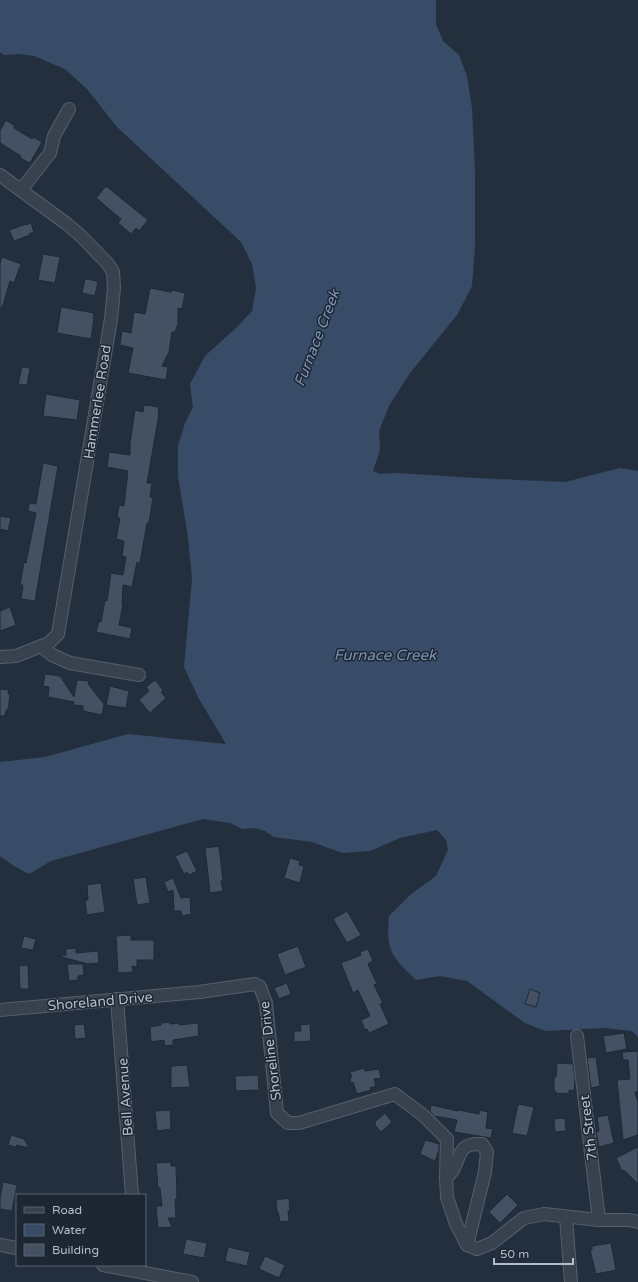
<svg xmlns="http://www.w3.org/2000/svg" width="638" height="1282" font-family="'Varela Round',sans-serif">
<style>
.water{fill:#394c67}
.building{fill:#455162;stroke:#1f2835}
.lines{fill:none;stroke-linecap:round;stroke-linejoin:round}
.minor-casing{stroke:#565f6c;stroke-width:14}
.minor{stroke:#38414e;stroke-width:12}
.labels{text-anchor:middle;stroke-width:3;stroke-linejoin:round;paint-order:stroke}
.street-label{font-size:14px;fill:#b4bcc9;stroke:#1d2633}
.water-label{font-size:15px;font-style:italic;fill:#7c92b1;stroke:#1d2633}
</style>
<rect width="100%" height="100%" fill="#242f3e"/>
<!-- water -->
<path class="water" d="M0,0h436v24l7,17 16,14 8,21 5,32 3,64v74l-3,40 -15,29 -47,58 -21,33 -10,25 1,19 -7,21 7,3 17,-1 79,5 89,4 55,-14 18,3v566l-6,-6 -28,-3 -59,3 -20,-8 -58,-42 -27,-5 -24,4c-25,-24 -30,-29 -27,-64l21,-21 26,-19 12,-26 -2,-10 -9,-10 -37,8 -30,13 -28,2 -30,-11 -38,-5 -9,-6 -10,-3 -13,1 -12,-6 -27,-4 -152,42 -22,13 -15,-8 -14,-10v-94l45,-5 83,-23 98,10 -27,-45 -15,-32 8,-88 -4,-42 -10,-61v-30l7,-23 8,-16 -3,-23 15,-28 32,-29 15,-16 4,-23 -4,-24 -11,-22 -124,-115 -30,-38 -22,-20 -31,-13 -16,-2 -14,1 -4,-3z"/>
<!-- building -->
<g class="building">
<path d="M6,120l9,6 -1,2 18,11 1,-2 9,5 -12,21 -10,-5 1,-2 -21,-13v-13z"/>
<path d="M106,186l42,34 -9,11 -3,-3 -5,6 -13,-11 3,-4 -25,-21z"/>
<path d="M31,223l3,9 -5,2 1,1 -16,6 -5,-11 17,-6v1z"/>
<path d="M43,254l17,3 -5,26 -17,-3z"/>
<path d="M2,257l19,7 -7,19 -4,-2 -8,27h-2v-45z"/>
<path d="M85,279l13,2 -3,15 -13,-3z"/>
<path d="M150,288l21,4 1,-2 13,3 -3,16 -4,-1v16l-3,8h-3l-3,20 -7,14 6,1 -2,13 -38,-7 5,-25 -13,-3 2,-14 9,2 3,-21 11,2z"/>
<path d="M61,307l33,6 -1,5h1l-3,21 -34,-6z"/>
<path d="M22,367l8,1 -3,17 -9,-1z"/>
<path d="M46,394l34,6 -3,20 -34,-4z"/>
<path d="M144,405l15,2 -1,7h1l-12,69h5l-2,14h3l-4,26h-2l-7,40 -3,-1 -5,25 -9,-2 -1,19h1l-4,21 13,3 -2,11 -34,-7 3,-11 2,1 4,-22 2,1 4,-28 12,2 3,-18 -4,-1 2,-15 -8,-2 4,-21h-3l2,-13 5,1 4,-35 -21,-4 2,-15 21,3v-12l5,-33 8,2z"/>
<path d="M43,463l15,3 -23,135 -14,-2 2,-14h-3l4,-23 2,1 10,-50 -8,-2 1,-8 7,1z"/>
<path d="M0,516l11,2 -3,13 -8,-2z"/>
<path d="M10,607l6,18 -16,6v-20z"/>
<path d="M45,674l15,2 14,21 3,-17 12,1 -1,3 16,20 -2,11 -19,-4v-5l-10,-1 1,-3 -26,-5 1,-10 -6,-1z"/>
<path d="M155,680l8,10 -2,2 5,6 -16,15 -11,-13 10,-9 -3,-4z"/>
<path d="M110,686l19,5 -3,17 -20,-3z"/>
<path d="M0,689l9,1 -1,4h2l-2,16h-2l-1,6h-5z"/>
<path d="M219,846l4,35h-2l2,10 -13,2 -5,-45z"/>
<path d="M187,851l10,20 -8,4 -2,-3 -3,2 -9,-18z"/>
<path d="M290,858l10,3 -1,4 5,1 -4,17 -16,-5z"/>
<path d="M146,877l4,26 -13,2 -4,-26z"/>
<path d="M173,878l8,20 9,-1 1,17 -9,2 -1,-5h-7l-1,-21 -5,2 -4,-10z"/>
<path d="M101,883l4,29 -18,3 -2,-15h3l-1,-15z"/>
<path d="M347,911l14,24 -14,8 -14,-24z"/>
<path d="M131,935v5h23v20h-17v7l-5,-1 1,6 -15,1 -2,-37z"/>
<path d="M24,936l12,3 -3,11 -12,-2z"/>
<path d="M298,946l8,21 -21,8 -8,-21z"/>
<path d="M76,948v5l22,-2 1,12 -11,1 -30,-8 8,-1v-6z"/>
<path d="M368,949l5,12 -5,3 9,20 -3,1 9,18 -3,1 9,20 -20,9 -2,-4 -2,1 -4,-10 9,-4 -12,-26 -5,3 -12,-30 20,-8 -1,-3z"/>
<path d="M67,964h16l1,11 -6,1v4l-9,1z"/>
<path d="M28,965l1,24h-9l-1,-23z"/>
<path d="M287,983l4,11 -12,5 -5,-11z"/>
<path d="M530,989l10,4 -4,14 -11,-3z"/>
<path d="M169,1022l1,2 9,-1v2l19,-2 1,13 -26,4v5l-8,1 -1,-6 -13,2 -1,-15 11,-2v-2z"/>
<path d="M84,1024l2,14 -11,1 -1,-14z"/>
<path d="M310,1024l1,17 -17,1v-11h7l-1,-6z"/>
<path d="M624,1033l3,16 -21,4 -3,-17z"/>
<path d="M638,1051v41h-3l3,11v32l-15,5 -6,-60 13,-1 -2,-19h-5l-1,-8z"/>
<path d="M596,1057l4,29 -9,2 -4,-30z"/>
<path d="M557,1063l16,1 2,15 -1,12 -5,-1v4l-13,-1 -2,-4v-12h2z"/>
<path d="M187,1065l3,22 -19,1v-22z"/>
<path d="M364,1068l1,3 14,-2 2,9 -7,1 2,7 -6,2 1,2 -14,4 -4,-12 -2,1 -1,-6h2l-2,-5z"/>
<path d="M258,1075l1,15 -23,1 -1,-15z"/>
<path d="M518,1104l16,3 -7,29 -15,-3z"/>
<path d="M431,1105l27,6 1,-1 20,4v-4l9,2 -2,16 7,1 -2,9 -37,-6 3,-12 -23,-4 -4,-5z"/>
<path d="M170,1110l1,19 -14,2 -2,-20z"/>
<path d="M385,1113l7,9 -11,10 -6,-7v-3z"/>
<path d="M608,1115l6,28 -15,4 -3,-15 3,-1 -2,-14z"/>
<path d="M565,1118l1,13 -11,1 -1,-13z"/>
<path d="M11,1135l13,4 5,9 -12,-3 -1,2 -8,-2z"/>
<path d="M425,1140l14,4v6l-4,11 -15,-7z"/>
<path d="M638,1147v37l-14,-14 -2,1 -6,-13z"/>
<path d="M171,1162v4h5l1,33h-2l1,19h-8l4,9 -14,1 -2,-22h6l-2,-18h-2l-2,-25z"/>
<path d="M3,1182l14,3 -5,26 -12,-2v-11z"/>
<path d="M507,1194l11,11 -18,18 -11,-11z"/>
<path d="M289,1198l1,13h-2l1,10 -9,1 -2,-10h-1l-1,-12z"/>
<path d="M186,1239l21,4 -3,15 -21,-4z"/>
<path d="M611,1243l5,27 -20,4 -6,-24h2v-4z"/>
<path d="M228,1247l22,5 -3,14 -22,-5z"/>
<path d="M265,1256l20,9 -6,13 -20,-9z"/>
</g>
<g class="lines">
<defs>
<g id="minor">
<path d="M0,175l67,49 14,12 27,28 5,8 1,16 -3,31 -53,315 -9,9 -33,13 -16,1"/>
<path d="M21,190l29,-37 4,-17 15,-27"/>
<path d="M41,646l11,9 18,8 69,12"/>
<path d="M117,999l15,196"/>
<path d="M0,1010l199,-18 56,-8 5,3 6,16 11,110 11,10h11l96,-29 9,7"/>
<path d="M577,1036l22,184"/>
<path d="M407,1103l17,13 23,23 -1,39 1,19 9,27 11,21 10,4 15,-6 32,-25 20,-4 55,6h30l9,2"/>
<path d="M446,1178c3,-3 6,-6 8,-10 7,-16 7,-25 28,-24l5,8 -2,20 -18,73"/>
<path d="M566,1217l5,65"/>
<path d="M0,1245l17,3"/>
<path d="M103,1265l89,17"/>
</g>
</defs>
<!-- minor casing -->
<use href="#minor" class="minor-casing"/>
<!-- minor -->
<use href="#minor" class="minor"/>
</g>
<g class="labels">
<!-- street labels -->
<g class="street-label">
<text transform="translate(97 402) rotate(-81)" y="5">Hammerlee Road</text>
<text transform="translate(100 1001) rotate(-5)" y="5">Shoreland Drive</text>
<text transform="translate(270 1051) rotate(-97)" y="5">Shoreline Drive</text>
<text transform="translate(125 1097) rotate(-94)" y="5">Bell Avenue</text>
<text transform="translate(588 1128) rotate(-97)" y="5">7th Street</text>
</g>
<!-- water labels -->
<g class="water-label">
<text transform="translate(317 338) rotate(-69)" y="5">Furnace Creek</text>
<text x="385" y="660">Furnace Creek</text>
</g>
</g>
<!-- legend -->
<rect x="16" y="1194" width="130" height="72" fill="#1d2633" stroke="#59626f"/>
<rect x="24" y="1207" width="20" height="6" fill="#38414e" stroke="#59626f"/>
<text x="52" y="1214" font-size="12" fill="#b4bcc9">Road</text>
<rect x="24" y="1224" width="20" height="12" fill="#394c67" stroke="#59626f"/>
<text x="52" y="1234" font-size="12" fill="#b4bcc9">Water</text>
<rect x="24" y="1244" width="20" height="12" fill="#455162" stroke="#59626f"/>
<text x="52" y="1254" font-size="12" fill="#b4bcc9">Building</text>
<!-- scale -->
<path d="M494 1258v6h79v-6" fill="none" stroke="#b4bcc9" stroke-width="2"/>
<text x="500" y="1258" font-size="12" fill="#b4bcc9" stroke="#1d2633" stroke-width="3" paint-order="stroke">50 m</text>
</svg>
